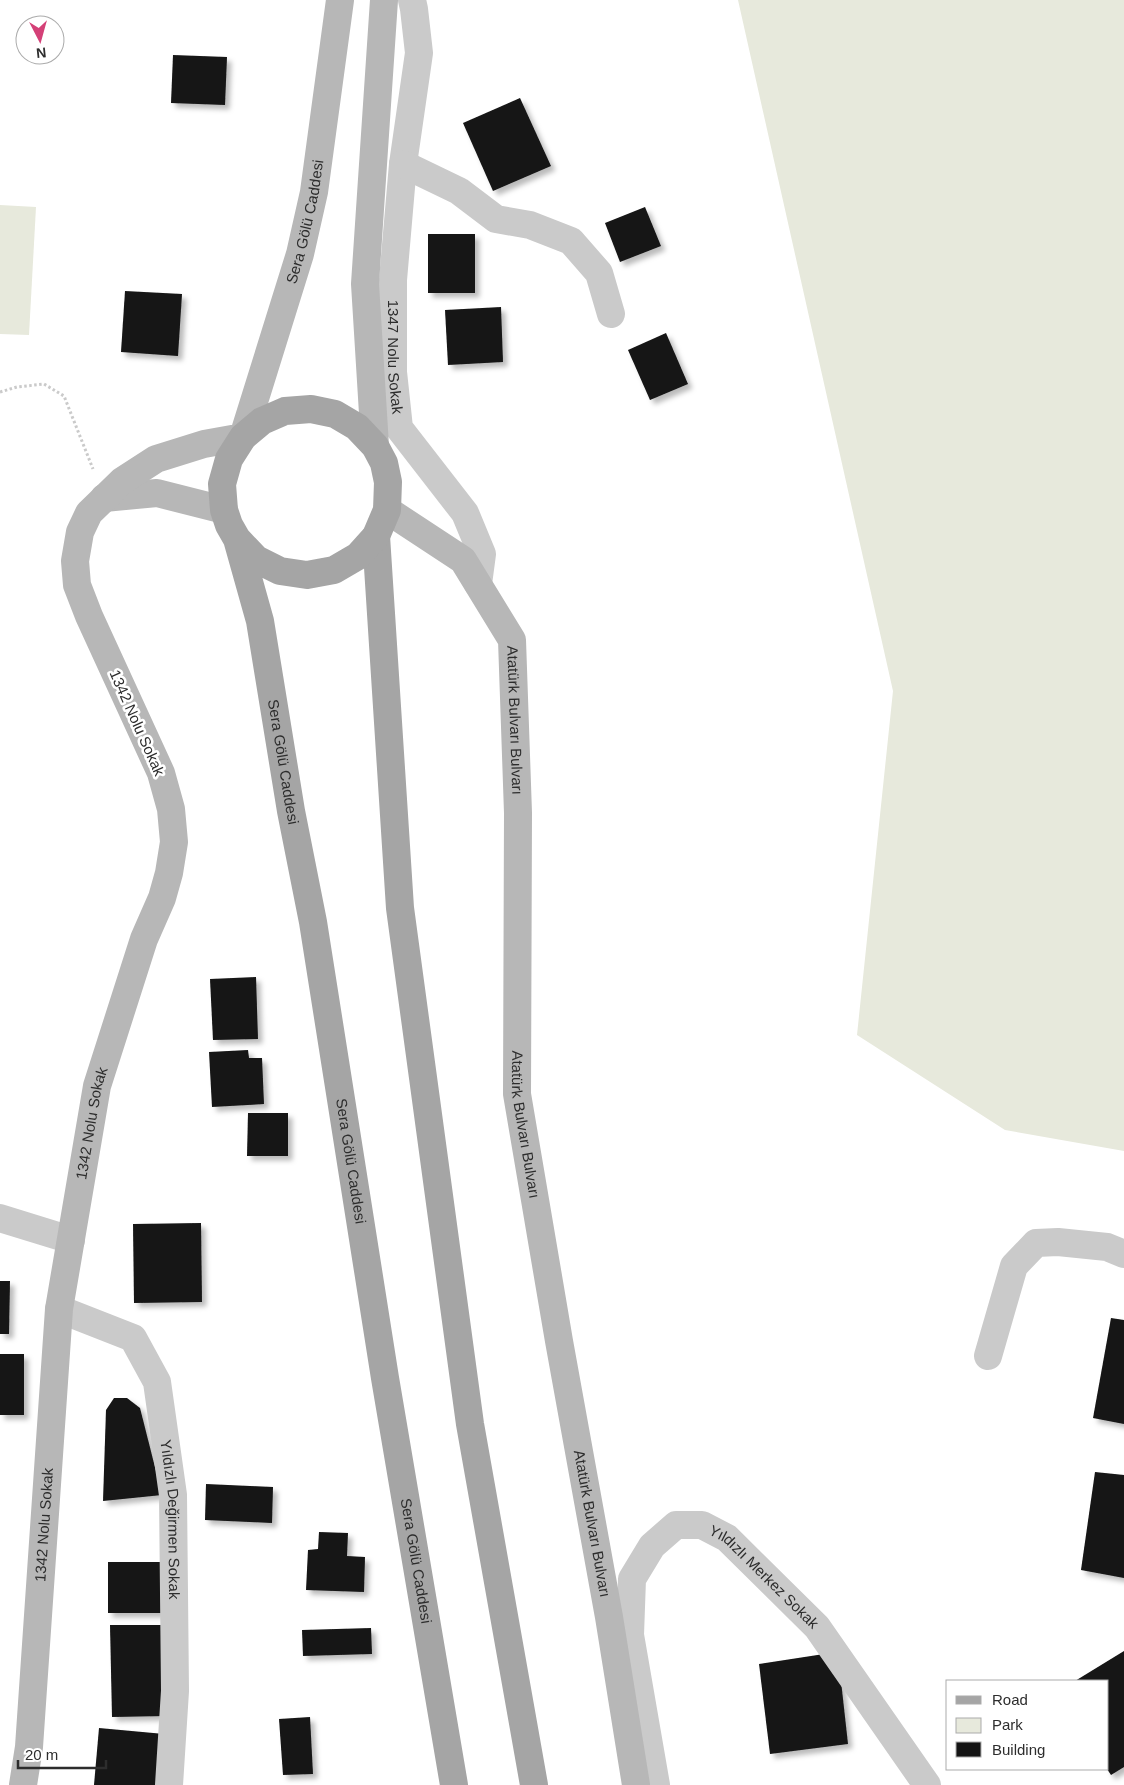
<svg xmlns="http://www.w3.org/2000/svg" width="1124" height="1785" font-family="Arial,sans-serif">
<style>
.green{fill:#e7e9dc}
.building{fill:#141414;filter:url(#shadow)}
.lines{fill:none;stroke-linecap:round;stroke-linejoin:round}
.path{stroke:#cacaca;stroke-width:3;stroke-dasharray:2.5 2.5;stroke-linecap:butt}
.street{stroke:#cacaca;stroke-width:28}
.secondary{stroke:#b7b7b7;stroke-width:28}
.primary{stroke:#a5a5a5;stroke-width:28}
.labels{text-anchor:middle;stroke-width:5;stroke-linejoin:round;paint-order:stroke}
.street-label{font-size:15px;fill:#2d2d2d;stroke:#fff}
</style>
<defs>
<filter id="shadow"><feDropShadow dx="4.5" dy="4.5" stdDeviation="2.5" flood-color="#0004"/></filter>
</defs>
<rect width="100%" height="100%" fill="#fff"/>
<!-- green -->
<g class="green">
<path d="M738,0h386v1151l-119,-21 -148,-95 36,-344z"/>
<path d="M0,205l36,2 -7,128 -29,-1z"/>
</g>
<!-- building -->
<g class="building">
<path d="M173,55l54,2 -2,48 -54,-2z"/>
<path d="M520,98l31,68 -58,25 -30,-68z"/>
<path d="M645,207l16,39 -41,16 -15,-39z"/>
<rect x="428" y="234" width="47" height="59"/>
<path d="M125,291l57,3 -4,62 -57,-4z"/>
<path d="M501,307l2,55 -55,3 -3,-55z"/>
<path d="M666,333l22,51 -38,16 -22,-50z"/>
<path d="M256,977l2,62 -45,1 -3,-61z"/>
<path d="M248,1050l1,8h13l2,46 -52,3 -3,-55z"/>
<path d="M248,1113h40v43h-41z"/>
<path d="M201,1223l1,79 -68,1 -1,-79z"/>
<path d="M0,1281h10l-1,53h-9z"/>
<path d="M1111,1318l13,2v104l-31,-6z"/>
<rect x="0" y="1354" width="24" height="61"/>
<path d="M114,1398h13l13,10 22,87 -59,6 3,-91z"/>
<path d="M1095,1472l29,3v103l-43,-8z"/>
<path d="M206,1484l67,3 -1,36 -67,-3z"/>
<path d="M319,1532l29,1 -1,23 18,1 -1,35 -58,-2 2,-40 10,-1z"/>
<path d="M108,1562h57l-1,51h-56z"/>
<path d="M110,1625h55l1,91 -54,1z"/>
<path d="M371,1628l1,26 -69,2 -1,-26z"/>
<path d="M1124,1651v116l-13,8 -4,-6 1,-88h-33z"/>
<path d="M824,1654l16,18 8,72 -78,10 -11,-90z"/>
<path d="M310,1717l3,57 -30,1 -4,-56z"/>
<path d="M99,1728l65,6 -4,51h-66z"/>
</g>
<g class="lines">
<!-- path -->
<path class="path" d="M0,392l17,-5 27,-3 20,12 29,73"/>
<!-- street -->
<g class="street">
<path id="s1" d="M412,0l2,9 5,44 -16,111 -10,116v92l6,56 66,85 17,41 -4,30"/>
<path d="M403,164l56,27 37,28 34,6 41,16 28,32 12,41"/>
<path d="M0,1218l71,22"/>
<path id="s2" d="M59,1309l74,29 24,44 16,113 2,196 -6,94"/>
<path d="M988,1356l26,-90 22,-23 22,-1 49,5 17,7"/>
<path id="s3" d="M656,1785l-26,-150 2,-56 20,-33 24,-21h26l25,13 90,89 110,158"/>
</g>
<!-- secondary -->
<g class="secondary">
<path d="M375,446l-10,-162 19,-284"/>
<path d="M104,498l53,-5 67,17"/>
<path id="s4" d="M387,510l76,50 49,80 6,173 -1,281 42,247 50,276 27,168"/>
<path id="s5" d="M23,1785l6,-38 30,-438 38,-223 47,-147 18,-41 7,-25 5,-31 -3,-33 -10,-36 -72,-157 -12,-31 -2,-24 5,-29 9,-19 33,-32 34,-22 48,-15 39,-7 57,-183 14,-62 26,-192"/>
</g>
<!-- primary -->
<g class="primary">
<path d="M376,536l24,372 70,516 64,361"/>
<path id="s6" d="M237,539l19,20 24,12 27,4 27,-5 24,-14 18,-20 11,-26 1,-28 -4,-19 -9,-17 -18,-19 -22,-13 -24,-5 -26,2 -23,10 -19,16 -14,22 -7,25 2,26 5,15 8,14 23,82 31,190 22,111 72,456 69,407"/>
</g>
</g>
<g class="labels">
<!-- street labels -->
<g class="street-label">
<text dy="5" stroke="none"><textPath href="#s5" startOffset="1712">Sera Gölü Caddesi</textPath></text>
<text dy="5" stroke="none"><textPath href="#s1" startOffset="359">1347 Nolu Sokak</textPath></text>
<text dy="5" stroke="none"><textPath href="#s4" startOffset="265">Atatürk Bulvarı Bulvarı</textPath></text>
<text transform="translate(137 723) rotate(66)" y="5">1342 Nolu Sokak</text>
<text dy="5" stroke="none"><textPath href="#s6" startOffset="749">Sera Gölü Caddesi</textPath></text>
<text dy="5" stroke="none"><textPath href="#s5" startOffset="666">1342 Nolu Sokak</textPath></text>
<text dy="5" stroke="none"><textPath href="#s4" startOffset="670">Atatürk Bulvarı Bulvarı</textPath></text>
<text dy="5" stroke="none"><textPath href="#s6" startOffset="1154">Sera Gölü Caddesi</textPath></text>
<text dy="5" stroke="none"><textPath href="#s2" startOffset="268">Yıldızlı Değirmen Sokak</textPath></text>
<text dy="5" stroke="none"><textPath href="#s4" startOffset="1075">Atatürk Bulvarı Bulvarı</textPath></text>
<text dy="5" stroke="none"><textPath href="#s5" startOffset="261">1342 Nolu Sokak</textPath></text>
<text dy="5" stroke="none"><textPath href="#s6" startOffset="1559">Sera Gölü Caddesi</textPath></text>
<text dy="5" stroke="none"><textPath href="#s3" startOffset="386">Yıldızlı Merkez Sokak</textPath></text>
</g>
</g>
<!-- legend -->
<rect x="946" y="1680" width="162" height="90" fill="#ffffff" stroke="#ababab"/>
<rect x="956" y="1696" width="25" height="8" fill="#a5a5a5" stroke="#ababab"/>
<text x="992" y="1705" font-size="15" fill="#2d2d2d">Road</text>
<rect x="956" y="1718" width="25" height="15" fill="#e7e9dc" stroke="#ababab"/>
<text x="992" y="1730" font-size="15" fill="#2d2d2d">Park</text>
<rect x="956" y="1742" width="25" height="15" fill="#141414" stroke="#ababab"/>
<text x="992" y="1755" font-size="15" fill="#2d2d2d">Building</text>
<!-- north arrow -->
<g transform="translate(40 40) rotate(174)"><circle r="24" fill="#ffffff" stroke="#ababab"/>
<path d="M0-4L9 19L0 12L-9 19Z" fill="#d44077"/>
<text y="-8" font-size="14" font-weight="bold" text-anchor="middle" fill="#2d2d2d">N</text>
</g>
<!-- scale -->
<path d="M18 1760v8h88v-8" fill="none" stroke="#2d2d2d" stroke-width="2.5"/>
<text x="25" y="1760" font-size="15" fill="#2d2d2d" stroke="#ffffff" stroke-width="4" paint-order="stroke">20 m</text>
</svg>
